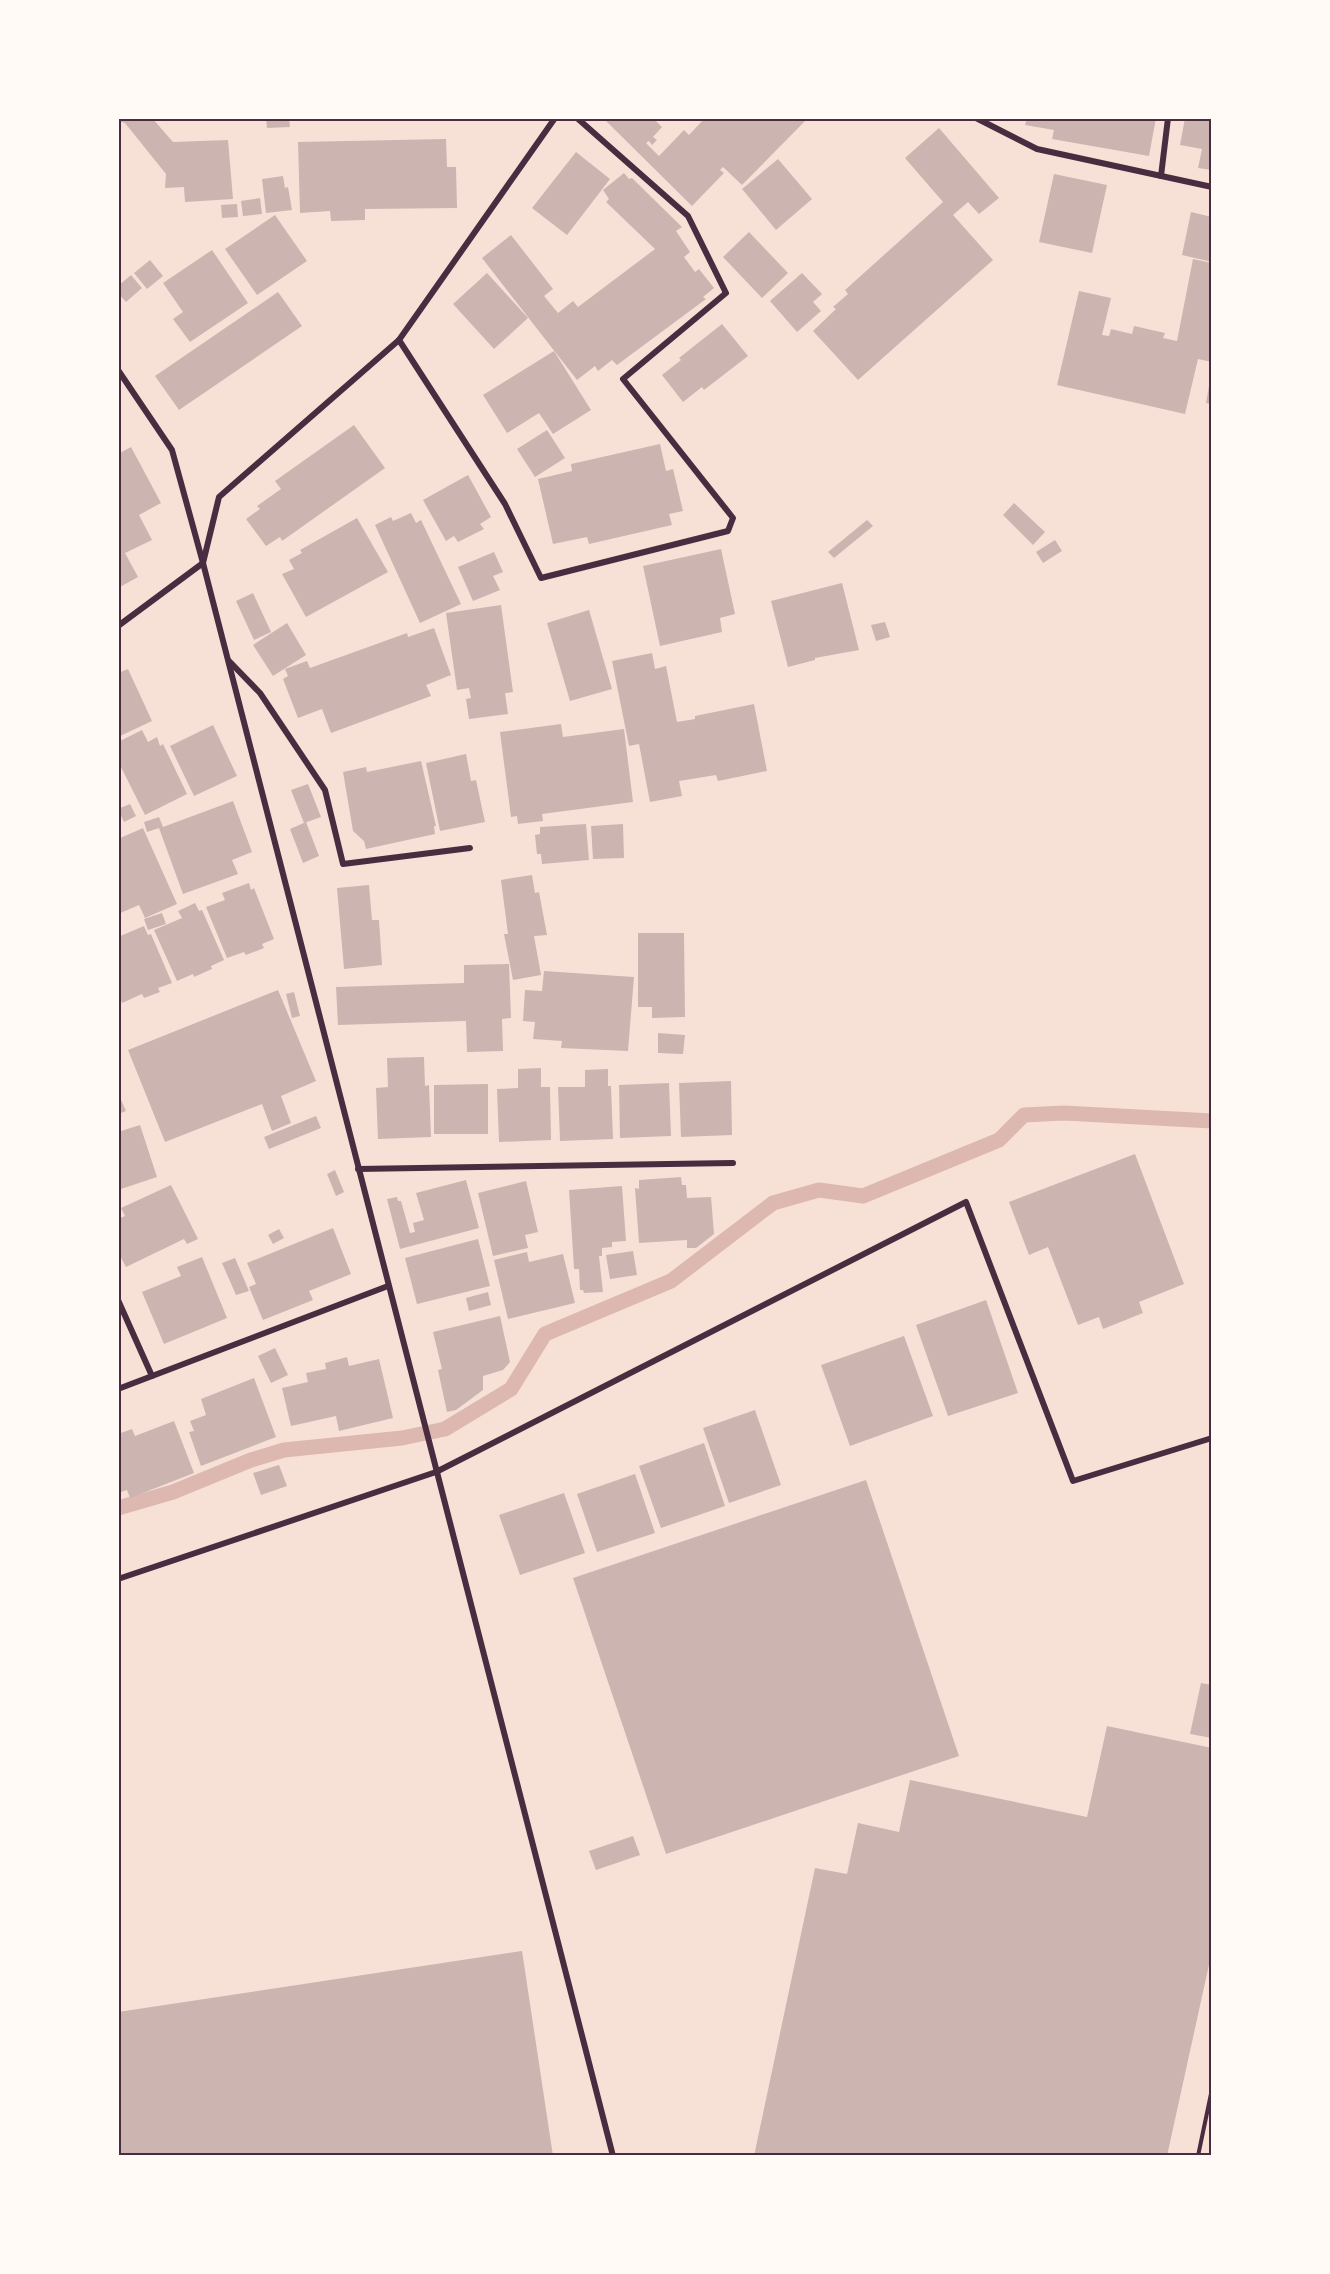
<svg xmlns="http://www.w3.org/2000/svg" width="1330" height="2274" font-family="Raleway,sans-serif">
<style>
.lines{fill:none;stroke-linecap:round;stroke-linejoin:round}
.stream{stroke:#dcb8b0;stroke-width:15}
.building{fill:#ccb4b1}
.path{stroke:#4a2c40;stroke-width:4}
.minor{stroke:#4a2c40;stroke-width:6}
.neatline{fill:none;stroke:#4a2c40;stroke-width:2}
</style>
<rect width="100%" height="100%" fill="#f7e1d7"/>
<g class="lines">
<!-- stream -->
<path class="stream" d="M118,1508l55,-16 78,-32 33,-10 118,-12 43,-9 66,-40 34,-55 126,-53 102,-78 46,-13 44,6 136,-56 25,-25 40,-2 148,8"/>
</g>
<!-- building -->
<g class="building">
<path d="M118,118h34l21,24 55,-2 5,59 -48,3 -1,-15 -19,1 1,-14 -41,-51 -7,-2z"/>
<path d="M266,118h23l1,9 -23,1z"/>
<path d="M603,118h50l9,9 -9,10 4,3 -5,5 -3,-4 -3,2 13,13 25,-26 5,5 16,-17h103l-66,67 -19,-18 -3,3 4,3 -32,33z"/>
<path d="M1027,118h129l-7,38 -97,-17 2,-9 -29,-5z"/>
<path d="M1185,118h27v52l-14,-2 4,-19 -22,-4z"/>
<path d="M939,128l60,70 -20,16 -11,-12 -15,13 40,45 -135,120 -45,-49 23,-22 -3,-2 15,-13 -3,-4 98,-88 -38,-44z"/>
<path d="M446,139l1,28h9l1,41 -92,1v11l-34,1 -1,-10 -30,2 -2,-71z"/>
<path d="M576,152l34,27 -43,56 -35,-27z"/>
<path d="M778,159l34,40 -36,31 -34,-41z"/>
<path d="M624,173l5,6 3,-1 50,49 -6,4 14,21 -6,5 11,15 4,-3 15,19 -11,9 3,2 -89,66 -5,-5 -14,11 -3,-5 -18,14 -95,-122 29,-23 42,54 -9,7 14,17 15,-12 5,6 77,-58 -49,-47 3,-3 -6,-9z"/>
<path d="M1054,174l53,11 -15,68 -53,-11z"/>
<path d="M283,176l2,12 3,-1 4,23 -26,3 -4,-34z"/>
<path d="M260,198l2,16 -19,2 -2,-15z"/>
<path d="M237,204l1,13 -16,1 -1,-13z"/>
<path d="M1191,212l21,5v45l-30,-7z"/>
<path d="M275,215l32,46 -50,34 -32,-46z"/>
<path d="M749,232l39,41 -26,25 -39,-41z"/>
<path d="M212,250l36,53 -58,39 -17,-23 10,-7 -20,-29z"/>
<path d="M1193,259l19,4v99l-14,-3 -13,55 -128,-29 22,-94 32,7 -9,37 7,1 2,-7 21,5 2,-8 31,7 -2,5 14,3z"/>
<path d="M150,260l13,16 -16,13 -13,-16z"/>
<path d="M487,273l41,45 -34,31 -41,-45z"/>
<path d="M802,273l20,21 -9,8 8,9 -24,21 -27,-31z"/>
<path d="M131,275l11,13 -16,14 -8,-9v-7z"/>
<path d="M278,292l24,34 -123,84 -24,-34z"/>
<path d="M722,324l26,32 -44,34 -2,-3 -19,15 -21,-27 19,-15 -2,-2z"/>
<path d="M554,351l37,59 -38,24 -14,-21 -32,20 -24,-38z"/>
<path d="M1209,386h3v18l-6,-1z"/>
<path d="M354,425l31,43 -103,73 -2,-4 -14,9 -20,-27 14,-10 -3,-3 24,-17 -6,-8z"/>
<path d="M547,430l18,28 -30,19 -18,-28z"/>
<path d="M660,444l6,27 7,-2 10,42 -14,3 3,11 -83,19 -2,-7 -34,7 -15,-65 34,-8 -1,-7z"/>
<path d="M131,447l30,56 -22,12 13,25 -27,13 13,24 -20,11v-134z"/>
<path d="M468,475l23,42 -11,7 4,5 -26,13 -4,-6 -8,5 -23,-41z"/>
<path d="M1014,503l31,29 -12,13 -30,-30z"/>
<path d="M411,513l5,10 5,-3 40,84 -41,19 -45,-98 16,-8 2,4z"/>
<path d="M357,518l31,54 -82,45 -24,-43 12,-5 -5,-9 13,-7 -2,-3z"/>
<path d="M867,520l6,6 -39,32 -6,-6z"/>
<path d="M1055,540l7,11 -19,12 -7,-11z"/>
<path d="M721,549l14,65 -15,4 2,14 -62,14 -17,-80z"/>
<path d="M494,552l9,20 -10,4 7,14 -27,11 -15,-34z"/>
<path d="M842,583l17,67 -44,8v2l-27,7 -17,-66z"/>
<path d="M253,593l18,39 -17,8 -18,-39z"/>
<path d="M501,605l12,87 -8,1 3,21 -39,5 -3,-20 5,-1 -2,-10 -12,2 -11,-77z"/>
<path d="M589,610l23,79 -42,12 -23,-78z"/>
<path d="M885,622l5,15 -14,4 -5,-16z"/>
<path d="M287,623l19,32 -33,21 -20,-31z"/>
<path d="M434,628l17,47 -25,10 5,11 -100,37 -9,-24 -24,9 -15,-39 5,-3 -3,-7 22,-8 3,7 97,-35 1,4z"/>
<path d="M652,653l3,16 11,-3 11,56 18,-3v-3l59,-12 13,67 -49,10 -2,-6 -37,6 3,15 -32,6 -11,-58 -10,2 -17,-85z"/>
<path d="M128,669l24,52 -34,16v-64z"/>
<path d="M561,724l2,13 61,-8 9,73 -91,12 1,7 -25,3 -1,-8 -6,1 -11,-85z"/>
<path d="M213,725l24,51 -43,20 -24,-50z"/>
<path d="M142,730l6,12 9,-5 3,9 3,-2 24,50 -42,21 -27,-54v-19z"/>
<path d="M466,754l5,27 5,-1 9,42 -45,9 -14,-68z"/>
<path d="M421,761l15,65h-2l1,8 -69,15 -2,-8 -11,-10 -10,-59 23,-5 1,5z"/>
<path d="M308,784l13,33 -17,6 -13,-33z"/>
<path d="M233,801l19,51 -20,8 6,14 -55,20 -24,-66 -12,4 -3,-10 15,-5 4,10z"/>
<path d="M130,804l6,12 -12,6 -6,-13z"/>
<path d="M306,822l13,34 -16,7 -13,-34z"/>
<path d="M586,824l3,36 -47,4 -1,-10h-4l-2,-19 5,-1v-7z"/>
<path d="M623,824l1,34 -31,1 -2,-33z"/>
<path d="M143,828l34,76 -32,14 -6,-13 -21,9v-75z"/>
<path d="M532,875l3,18 4,-1 8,43 -13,1 7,39 -28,5 -9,-46h4l-7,-54z"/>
<path d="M249,883l2,7 3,-2 20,51 -12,5 2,4 -18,7 -2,-3 -17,6 -21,-51 19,-7 -3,-7z"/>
<path d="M369,885l3,35h7l3,45 -38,4 -7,-81z"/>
<path d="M195,903l4,8 3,-1 22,50 -13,6 1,3 -18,8 -1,-3 -16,7 -23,-51 28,-12 -4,-7z"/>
<path d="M162,913l4,11 -18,6 -4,-11z"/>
<path d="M144,926l4,9 3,-1 21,49 -14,5 2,4 -16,6 -2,-4 -20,9 -4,-10v-56z"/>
<path d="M638,933h46l1,84 -33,1v-11h-14z"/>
<path d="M509,964l2,54 -9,1 1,32 -36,1 -1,-31 -128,4 -2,-38 128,-4v-18z"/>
<path d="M544,971l90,6 -6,74 -67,-3 1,-7 -29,-2 2,-17 -12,-1 2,-31 17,1z"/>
<path d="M278,990l38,91 -35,15 10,27 -19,8 -10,-27 -97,38 -37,-92z"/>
<path d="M294,992l6,24 -8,2 -6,-24z"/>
<path d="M658,1033l27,2 -2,19 -25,-1z"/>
<path d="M424,1057l1,29 4,-1 2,52 -53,2 -2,-51 12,-1 -1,-29z"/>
<path d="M541,1068v19h9l1,53 -52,2 -2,-53 21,-1v-19z"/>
<path d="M608,1069v17h3l2,53 -53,2 -2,-54h27v-17z"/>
<path d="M731,1081l1,54 -51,2 -2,-54z"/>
<path d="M669,1083l2,53 -51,2 -1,-53z"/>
<path d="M488,1084v50h-54v-49z"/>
<path d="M118,1093l8,18 -8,3z"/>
<path d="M316,1116l5,12 -52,21 -5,-12z"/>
<path d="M140,1125l17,52 -39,13v-58z"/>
<path d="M1135,1154l49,130 -45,18 4,11 -40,16 -4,-12 -21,8 -30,-78 -19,8 -20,-53z"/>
<path d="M335,1170l9,22 -8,4 -9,-22z"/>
<path d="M681,1177l1,8h4l1,13 24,-1 3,37 -18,14h-9v-8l-48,3 -4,-55 4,1v-9z"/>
<path d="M466,1180l13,48 -79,21 -13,-50 10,-2 1,4h3l9,32 5,-1 -2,-9 11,-3 -8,-27z"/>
<path d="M526,1181l12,51 -13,3 3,13 -35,8 -15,-63z"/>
<path d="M171,1185l27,54 -11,5 -3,-5 -58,28 -8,-15v-33l7,-3 -4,-8z"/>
<path d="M622,1186l4,55 -14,1v5l-10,1v8h-3l4,36 -19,1 -1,-3h-3l-1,-21h-5l-5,-79z"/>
<path d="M333,1228l18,46 -42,17 4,9 -50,20 -14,-33 7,-3 -9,-21z"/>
<path d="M279,1229l5,9 -11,6 -5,-9z"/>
<path d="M478,1239l12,47 -73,18 -12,-46z"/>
<path d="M633,1251l4,24 -27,4 -4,-24z"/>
<path d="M527,1252l2,10 34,-8 12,49 -67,16 -14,-59z"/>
<path d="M202,1257l25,61 -63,26 -22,-52 39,-16 -4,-9z"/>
<path d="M235,1258l14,33 -13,4 -14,-32z"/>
<path d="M488,1292l3,13 -22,6 -3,-13z"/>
<path d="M986,1300l32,93 -70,23 -32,-91z"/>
<path d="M500,1316l10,46 -7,8 -20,6v14l-27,20 -9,2 -9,-42 4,-1 -9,-37z"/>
<path d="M904,1336l29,80 -83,30 -29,-81z"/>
<path d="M275,1348l13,27 -17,8 -13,-27z"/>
<path d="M347,1357l2,9 30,-7 14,59 -54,13 -3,-15 -45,10 -9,-38 26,-6 -2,-9 20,-4 -1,-6z"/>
<path d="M254,1378l22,59 -75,29 -12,-34 5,-1 -4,-10 16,-6 -5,-16z"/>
<path d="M755,1410l26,75 -52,18 -26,-75z"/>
<path d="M174,1421l20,52 -64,25 -3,-8 -9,3v-59l14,-5 3,7z"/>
<path d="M704,1443l21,63 -64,22 -22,-62z"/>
<path d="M279,1465l8,21 -26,9 -8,-22z"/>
<path d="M635,1474l20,59 -58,19 -20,-58z"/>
<path d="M866,1480l93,276 -293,98 -93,-276z"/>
<path d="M564,1493l21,60 -65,22 -21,-60z"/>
<path d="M1201,1683l11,2v53l-22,-4z"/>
<path d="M1107,1726l105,22v203l-45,205h-413l61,-288 32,6 11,-51 41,9 11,-52 177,37z"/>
<path d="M633,1836l7,19 -44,15 -7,-19z"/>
<path d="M522,1951l31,205h-435v-144z"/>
</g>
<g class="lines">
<!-- path -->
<path class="path" d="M1198,2156l14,-67"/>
<!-- minor -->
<g class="minor">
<path d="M976,118l61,31 175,38"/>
<path d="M1161,176l7,-58"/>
<path d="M399,340l106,164 36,74 187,-47 5,-13 -110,-139 103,-86 -38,-77 -111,-98"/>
<path d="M118,370l54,80 31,113 410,1593"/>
<path d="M118,626l85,-63 16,-66 180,-157 156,-222"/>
<path d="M229,661l31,32 65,97 18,74 127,-16"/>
<path d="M358,1169l375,-6"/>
<path d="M118,1300l34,76"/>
<path d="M118,1389l270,-103"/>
<path d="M118,1579l318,-107 530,-270 107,279 139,-43"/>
</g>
</g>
<!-- border -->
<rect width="1330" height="2274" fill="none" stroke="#fffaf5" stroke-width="240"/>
<rect x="120" y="120" width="1090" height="2034" class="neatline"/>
</svg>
